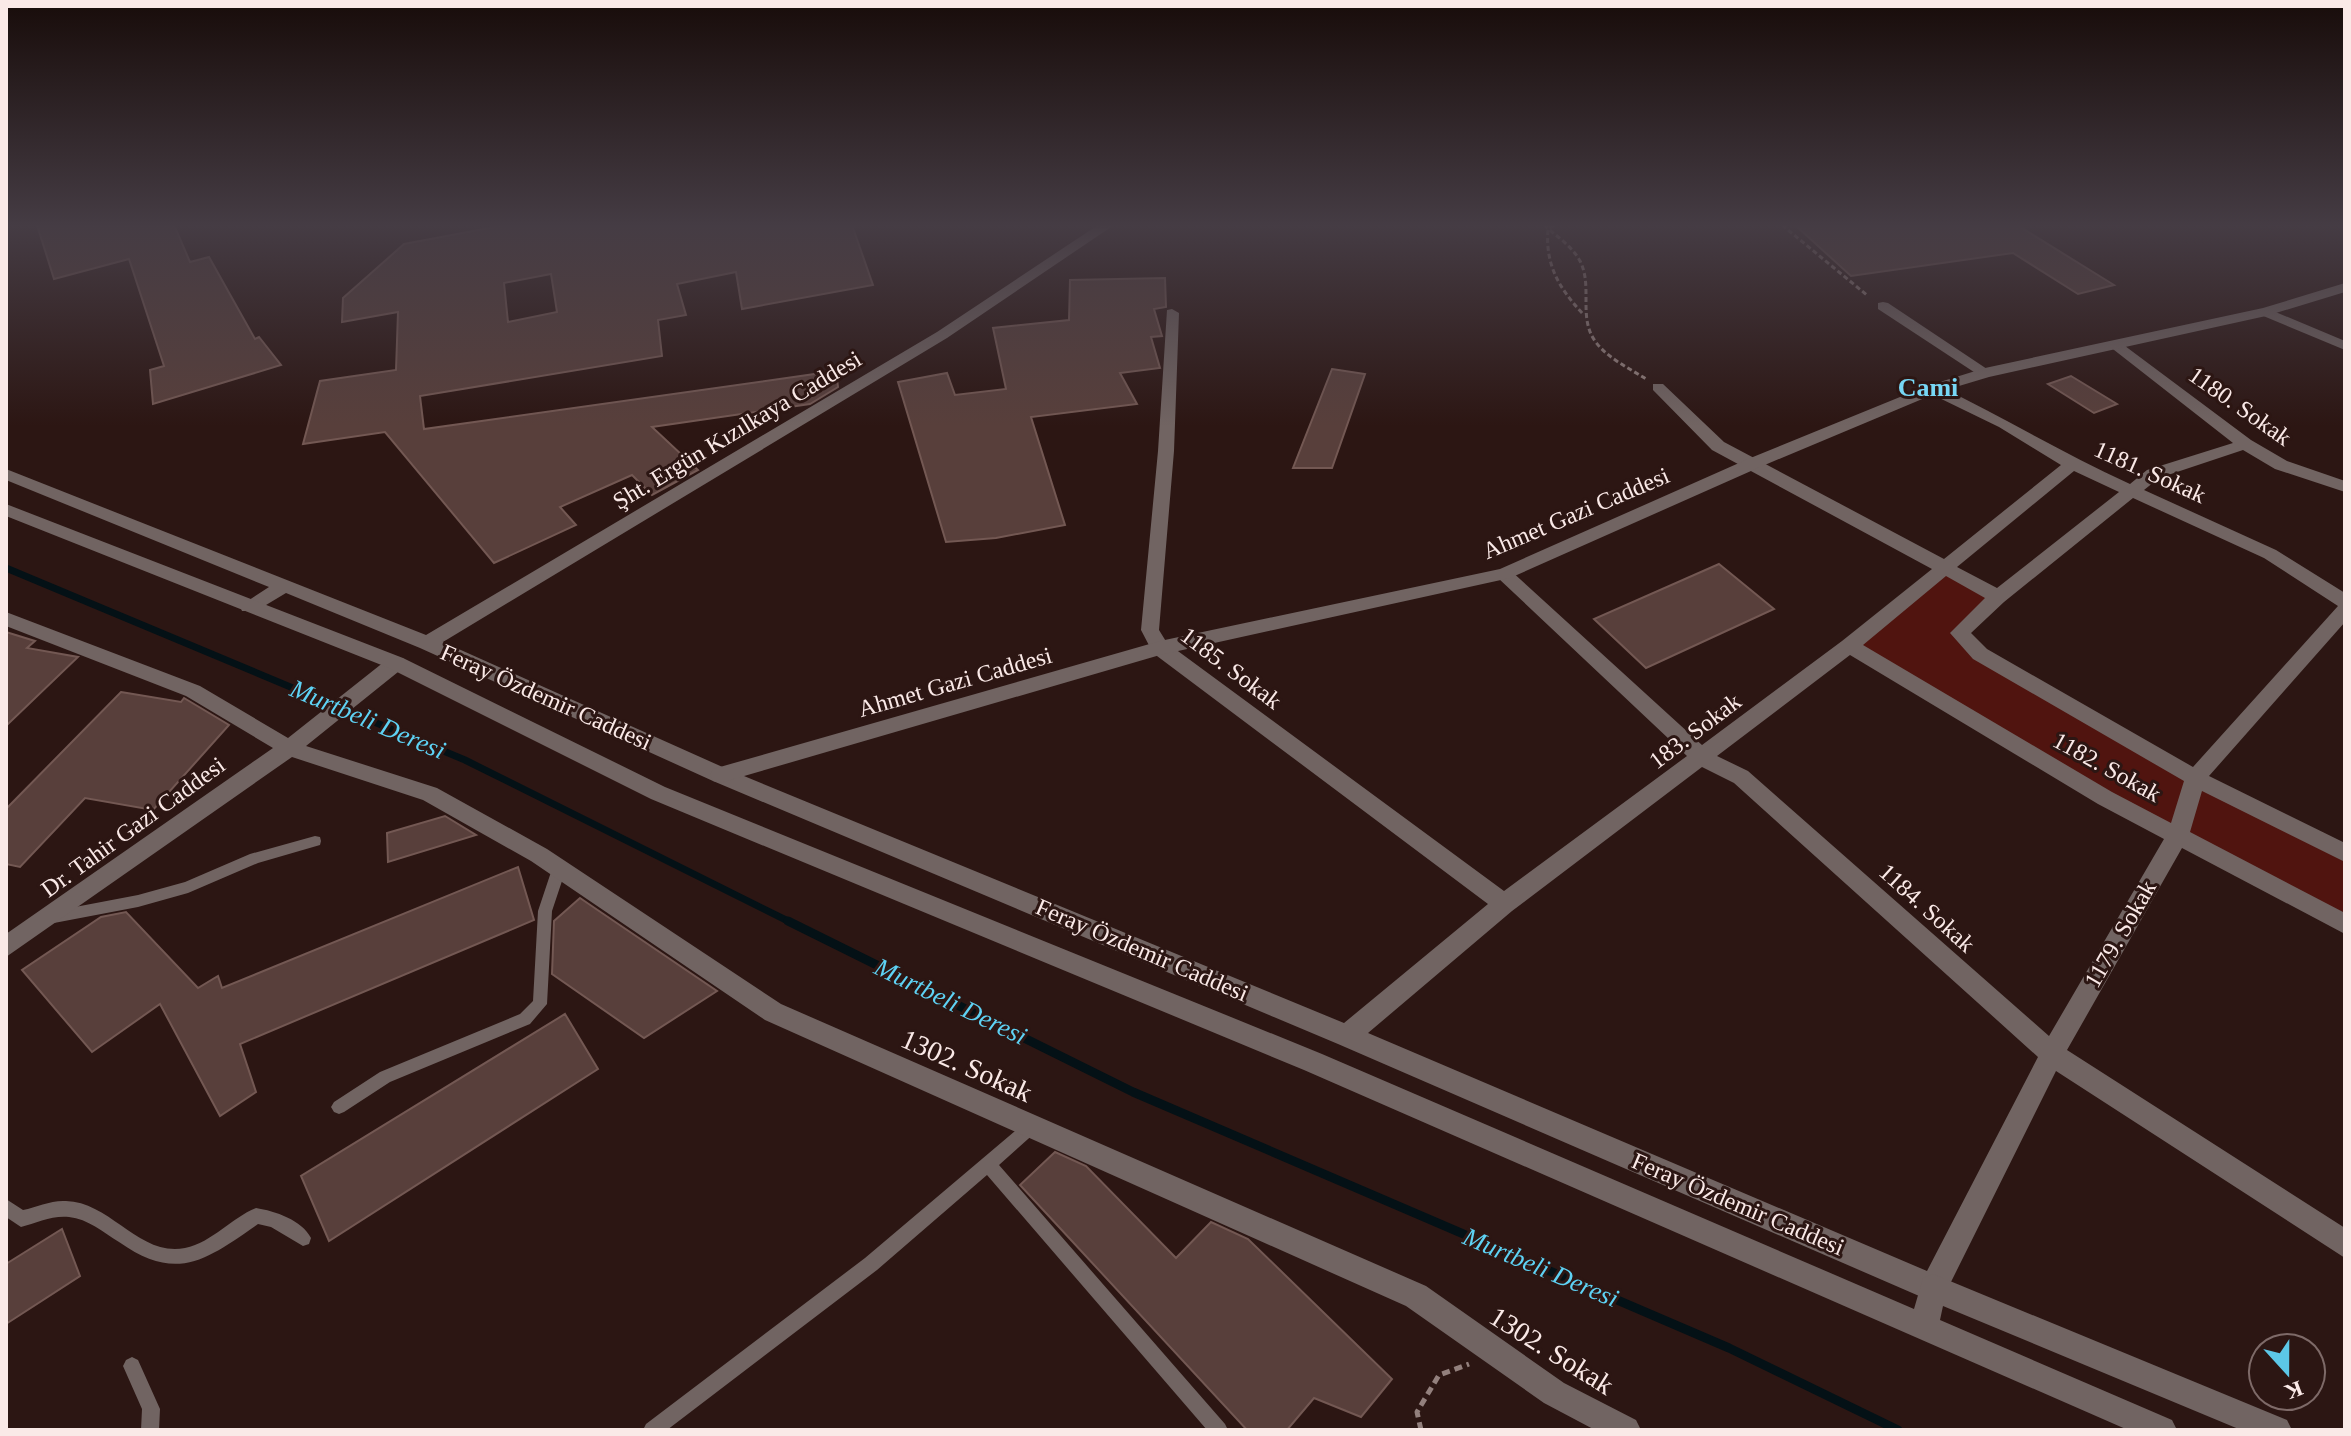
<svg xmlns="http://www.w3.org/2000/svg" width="2351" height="1436" font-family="'Times New Roman',serif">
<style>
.green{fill:#50140f}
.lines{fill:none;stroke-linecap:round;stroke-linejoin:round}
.stream-far1{stroke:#041116;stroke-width:7}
.stream{stroke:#041116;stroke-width:9}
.building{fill:#583f3b;stroke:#735853;stroke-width:2;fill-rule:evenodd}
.path-far1{stroke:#93807d;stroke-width:3;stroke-dasharray:5 3;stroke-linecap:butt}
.path{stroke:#93807d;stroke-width:5;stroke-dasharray:8 5;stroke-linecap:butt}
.service{fill:#716462;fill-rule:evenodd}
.minor{fill:#716462;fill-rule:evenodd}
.tertiary{fill:#716462;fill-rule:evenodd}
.labels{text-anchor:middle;stroke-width:6;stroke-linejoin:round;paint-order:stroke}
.street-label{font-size:24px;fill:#fae9e7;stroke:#2c1613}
.far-district-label{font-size:26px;font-weight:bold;fill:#77d7f5;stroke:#2c1613}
.water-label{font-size:26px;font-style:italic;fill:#5ed2f4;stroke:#2c1613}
.near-street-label{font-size:28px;fill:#fae9e7;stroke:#2c1613}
</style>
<rect width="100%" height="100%" fill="#2c1613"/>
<!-- green -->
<path class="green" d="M1943,567l55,30 -39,36 6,9 380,211v71l-496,-278z"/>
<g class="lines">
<!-- stream-far1 -->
<path class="stream-far1" d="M6,568l459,192 327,163"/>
<!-- stream -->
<path class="stream" d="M788,921l345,171 596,256 169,82"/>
</g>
<!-- building -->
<g class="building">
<path d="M37,225l138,2 15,35 19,-5 46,82 4,-2 22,28 -128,39 -3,-34 14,-4 -35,-107 -75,20z"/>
<path d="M505,225h347l21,60 -131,24 -6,-37 -59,12 9,31 -28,5 4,36 -242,40 4,33 412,-58 2,16 -28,17 -158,23 46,43 -46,25 -20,-20 -72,32 16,18 -82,38 -109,-131 -82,12 17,-63 76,-11 2,-58 -56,10 1,-24 61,-54zM551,274l6,38 -49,10 -4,-39z"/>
<path d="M1795,225h222l97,60 -36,9 -65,-41 -162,23z"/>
<path d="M1165,278l1,29 -12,2 8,27 -11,1 9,31 -40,5 17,31 -106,13 34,108 -69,13 -50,4 -48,-160 49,-9 8,22 51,-6 -13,-61 76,-8 1,-40z"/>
<path d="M1332,369l33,5 -33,94h-39z"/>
<path d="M2071,376l46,28 -23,9 -46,-29z"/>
<path d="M1719,564l55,45 -128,59 -52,-49z"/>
<path d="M6,632l29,9 -8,7 51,9 -72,69z"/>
<path d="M121,692l60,10 3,-4 45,27 -76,85 -68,-12 -65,69 -14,-3v-55z"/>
<path d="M445,816l31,19 -88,27 -1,-29z"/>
<path d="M518,867l16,53 -294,124 16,48 -36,24 -60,-112 -68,48 -70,-82 79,-53 25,-5 72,76 20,-12 4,12z"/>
<path d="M580,898l22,15 115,78 -73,47 -92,-64 2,-53z"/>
<path d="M565,1014l33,55 -269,172 -28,-65z"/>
<path d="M1055,1152l31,14 90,92 35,-36 37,17 144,140 -31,38 -47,-19 -27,32h-40l-227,-245z"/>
<path d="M62,1229l18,47 -74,48v-60z"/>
</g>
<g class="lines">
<!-- path-far1 -->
<g class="path-far1">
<path d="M1544,225c12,11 28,21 36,36 13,25 -2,56 15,80 12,17 34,27 51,38"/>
<path d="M1554,225l-6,4c-3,36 11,59 35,85"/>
<path d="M1782,225l86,71"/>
</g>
<!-- path -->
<path class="path" d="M1421,1430l-4,-18 22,-37 30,-11"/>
<!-- service -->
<g class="service">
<path d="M315,836l5,1 1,4 -1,4 -62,18 -70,30 -50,14 -84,16 -5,-2 -2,-4 2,-4 5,-2 84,-16 47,-13 65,-28z"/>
<path d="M559,864l5,1 2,4 -14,42 -5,93 -17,20 -140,58 -46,30 -5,2 -5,-2 -3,-5 3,-5 46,-30 140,-58 13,-13 5,-90 14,-42 2,-4z"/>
<path d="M1032,1119l5,2 3,5 -3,5 -38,34 226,259 3,6h-21l-220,-255 -110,95 -210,160h-24l3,-6 219,-166 162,-137z"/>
<path d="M6,1199l17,11c14,-3 28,-10 43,-9 45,1 73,56 119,47 28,-6 46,-30 71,-40 19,3 46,12 55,30l-2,6 -6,2 -32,-19 -13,-3c-52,36 -81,59 -139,18 -16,-10 -31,-23 -50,-25 -16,-2 -33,6 -48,10l-15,-10z"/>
<path d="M132,1357l6,3 22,49 -1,21h-18l1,-21 -19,-43 3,-6z"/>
</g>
<!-- minor -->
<g class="minor">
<path d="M1098,225h16l-167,113 -504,304 284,127 617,254 144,-119 -335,-251 -12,-23 17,-179 9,-141 5,-1 7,4 -5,138 -15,179 8,13 337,248 183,-135 -189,-178 -3,-4 3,-4h12l192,175 140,-104 90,-72 -220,-119 -59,-60v-6h10l61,58 220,117 117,-94 -62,-38 -72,-35v-6h12c64,31 125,68 191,98l17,-14 86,-27 -124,-97 2,-3h10l130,97 36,21 58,20v11l-70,-23 -32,-19 -84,28 -15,12 132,60 69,43v29l-136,154 136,67v19l-143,-71 -12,41 155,81v21l-163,-86 -115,202 278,178v30l-289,-187 -113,227 -10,4 -595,-258 -625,-263 -293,-133 -134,-55 -30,18h-14l-2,-5 29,-19 -263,-107v-11l420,166 511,-303zM2074,471l45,21 -122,96 -40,-21zM2133,498l131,60 74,48 -145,161 -206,-118 -16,-16 33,-31zM1946,576l39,22 -35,35 23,26 211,122 -13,42 -59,-31 -249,-147zM1850,655l248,149 66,35 -115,197 -301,-265 -31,-15zM1702,767l32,16 304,274 -111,214 -559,-238 144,-122z"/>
<path d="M1883,302l5,1 105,70 -3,3h-10l-102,-67v-6z"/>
<path d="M2266,308l79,33v9l-84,-35 -2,-3z"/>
<path d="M6,612l194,74 88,52 101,-80h14l3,5 -3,5 -97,78 131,42 110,61 234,155 645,282 138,97 72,37 5,10h-46l-51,-27 -138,-97 -641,-286 -234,-159 -108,-61 -131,-43 -286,200v-23l267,-186 -87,-52 -180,-70z"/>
</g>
<!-- tertiary -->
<g class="tertiary">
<path d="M2345,283v9l-79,24 -277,61 -50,15 -179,75 -250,111 -350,77 -440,128 -7,-2 -3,-6 3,-6 7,-2 440,-126 340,-72 248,-110 179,-73 58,-18 278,-60z"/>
<path d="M6,504l397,154 262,129 657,267 592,255 9,-31 10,-4 354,146 5,10h-51l-298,-124 -3,14 232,100 5,10h-49l-824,-360 -653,-271 -262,-131 -383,-152z"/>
</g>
</g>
<!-- sky -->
<linearGradient id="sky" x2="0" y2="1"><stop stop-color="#180c0a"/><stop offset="0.53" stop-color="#453c44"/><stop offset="1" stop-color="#453c44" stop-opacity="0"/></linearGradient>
<rect width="2351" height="426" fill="url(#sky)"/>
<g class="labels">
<!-- street labels -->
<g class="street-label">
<text transform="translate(2240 406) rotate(35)" y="8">1180. Sokak</text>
<text transform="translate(737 430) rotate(-31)" y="8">Şht. Ergün Kızılkaya Caddesi</text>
<text transform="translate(2150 472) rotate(24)" y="8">1181. Sokak</text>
<text transform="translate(1576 513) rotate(-23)" y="8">Ahmet Gazi Caddesi</text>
<text transform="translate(1231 668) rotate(37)" y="8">1185. Sokak</text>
<text transform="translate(955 682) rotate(-16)" y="8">Ahmet Gazi Caddesi</text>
<text transform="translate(546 697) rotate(24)" y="8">Feray Özdemir Caddesi</text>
<text transform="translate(1695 731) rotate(-37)" y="8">183. Sokak</text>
<text transform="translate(2107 767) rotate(29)" y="8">1182. Sokak</text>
<text transform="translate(133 827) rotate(-36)" y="8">Dr. Tahir Gazi Caddesi</text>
<text transform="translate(1927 908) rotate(42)" y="8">1184. Sokak</text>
<text transform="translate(2120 934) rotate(-60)" y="8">1179. Sokak</text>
<text transform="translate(1142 950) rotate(23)" y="8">Feray Özdemir Caddesi</text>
<text transform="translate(1738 1204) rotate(23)" y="8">Feray Özdemir Caddesi</text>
</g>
<!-- far-district labels -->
<g class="far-district-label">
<text x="1928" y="396">Cami</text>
</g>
<!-- water labels -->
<g class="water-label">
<text transform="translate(368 719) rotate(23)" y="9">Murtbeli Deresi</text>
<text transform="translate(951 1001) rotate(26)" y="9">Murtbeli Deresi</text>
<text transform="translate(1541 1267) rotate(23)" y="9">Murtbeli Deresi</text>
</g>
<!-- near-street labels -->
<g class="near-street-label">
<text transform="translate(967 1065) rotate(24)" y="10">1302. Sokak</text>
<text transform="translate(1552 1350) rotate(32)" y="10">1302. Sokak</text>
</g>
</g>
<!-- border -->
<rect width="2351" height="1436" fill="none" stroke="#fae9e7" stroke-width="16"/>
<!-- north arrow -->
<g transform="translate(2287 1372) rotate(159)"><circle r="38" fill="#2c1613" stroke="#7e6a68" stroke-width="2"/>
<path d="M0-6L14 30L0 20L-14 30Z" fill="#5cc7e7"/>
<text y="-12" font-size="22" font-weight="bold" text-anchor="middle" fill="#fae9e7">K</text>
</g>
</svg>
